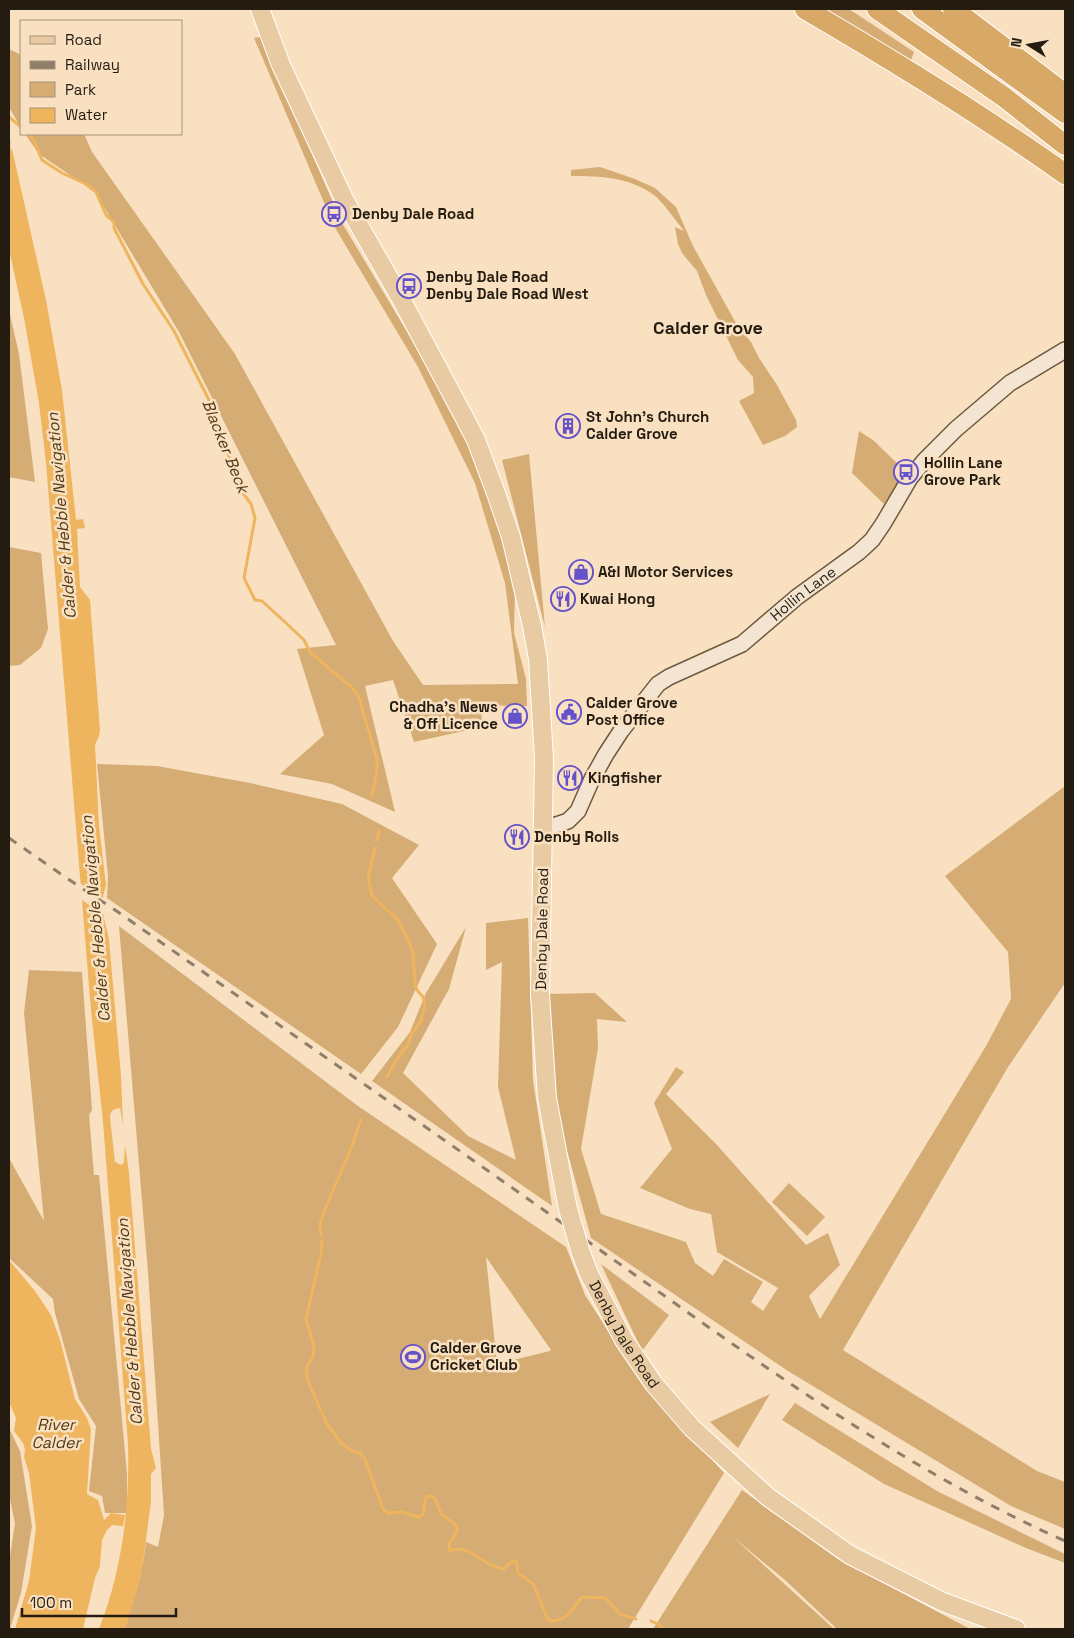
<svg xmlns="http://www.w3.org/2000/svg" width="1074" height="1638" font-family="'Space Grotesk',sans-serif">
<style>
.green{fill:#d5ac74;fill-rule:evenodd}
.water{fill:#efb45e}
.pier{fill:#f8e0c1}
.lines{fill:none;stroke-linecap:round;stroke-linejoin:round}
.stream{stroke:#efb45e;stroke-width:3}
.secondary-casing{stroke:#6e593d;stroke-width:18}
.primary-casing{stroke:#fff;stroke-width:20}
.highway-casing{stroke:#fff;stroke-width:22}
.secondary{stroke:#f3e5d1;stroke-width:15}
.primary{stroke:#e8cba3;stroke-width:18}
.highway{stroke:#d8a966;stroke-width:20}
.rail{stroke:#8f7f6a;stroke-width:3;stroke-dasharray:9 9;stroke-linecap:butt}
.primary-bridge-casing{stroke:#fff;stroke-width:20;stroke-linecap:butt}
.primary-bridge{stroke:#e8cba3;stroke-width:18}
.labels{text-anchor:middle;stroke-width:5;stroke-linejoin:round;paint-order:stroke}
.poi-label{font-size:15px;font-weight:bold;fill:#251c11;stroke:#f8e0c1;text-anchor:start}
.street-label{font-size:15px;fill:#251c11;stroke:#f8e0c1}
.water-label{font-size:16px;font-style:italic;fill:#523a16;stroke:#f8e0c1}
.quarter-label{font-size:18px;font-weight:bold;fill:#251c11;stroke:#f8e0c1}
</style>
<rect width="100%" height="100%" fill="#f8e0c1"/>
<!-- green -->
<g class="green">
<path d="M820,9h29l65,43 -3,8z"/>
<path d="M261,37l81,186 85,142 32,59 26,60 30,101 -1,48 12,46 1,27 -46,-1 1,22 -68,15 -21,-62 -28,6 30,126 -63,-28 -52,-10 44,-39 -27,-86 39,-4 -157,-313 -84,-140 -56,-38 -14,-20h59l8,18 143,202 158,287 30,44 95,-1 -13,-101 -30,-100 -57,-116 -84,-141 -80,-188z"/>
<path d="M9,49l12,6v73l-12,-21z"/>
<path d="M600,167l35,12 20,9 21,19 17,39 44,79 14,17 8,16 18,27 19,35 1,7 -12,9 -22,9 -24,-44 15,-8 -1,-16 -15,-17 -32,-65 -9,-24 -15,-18 -4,-9 -3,-17 9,4c-9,-11 -20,-28 -30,-36 -25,-18 -54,-19 -83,-19v-6z"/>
<path d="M9,310l10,44 16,128 -26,-5v-98l1,-22 -1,-5z"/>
<path d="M859,431l14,9 33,32 -22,32 -32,-31z"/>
<path d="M529,454l16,173 -43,-167z"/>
<path d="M9,547l32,6 7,76 -7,19 -21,17 -11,1z"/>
<path d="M97,764l60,2 93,17 92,21 77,41 -27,33 45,66 -39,83 -37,47 -254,-176 1,-22z"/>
<path d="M1065,786v197l-57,84 -165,283 194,121 28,11v47l-54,-23 -223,-135 -197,-133 -38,-139 -8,-105 50,-1 32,29 -30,-3 1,29 -17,101 20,65 85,28 9,21 18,13 11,-17 39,23 -12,20 12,9 15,-23 -61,-36 -6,-38 -21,-5 -50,-21 32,-39 -18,-46 22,-36 8,5 -18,22 50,50 90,101 22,-12 12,32 -31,31 11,23 166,-273 25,-47 -3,-47 -63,-76z"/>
<path d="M528,918l5,162 19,126 -180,-125 38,-49 16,-39 40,-66 -17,62 -46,84 65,63 48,24 -18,-73 4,-125 -16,8v-47z"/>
<path d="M119,926l239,180 208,141 19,48 54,84 85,94 -96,156h-503l18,-66 3,-21 12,5 6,-32 -16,-243zM486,1257l65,93 -1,1 -53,13z"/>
<path d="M29,970l53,2 10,138 -3,5 5,60h5l28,298v40h-22l-3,-17 -13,-5 7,-65 -17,-27 -24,-86 -2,-14 -44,-41v-100l35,63 -20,-208z"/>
<path d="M789,1183l36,34 -18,19 -35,-34z"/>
<path d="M601,1264l68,51 -27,36z"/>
<path d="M770,1394l-32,54 -28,-26z"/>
<path d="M795,1403l142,88 128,63v9l-39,-15 -142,-64 -102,-64z"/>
<path d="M9,1428l11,23 12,75 -11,67 -11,36 -1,-66 6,-40 -6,-28z"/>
<path d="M742,1490l96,69 132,70h-133l-52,-49 -52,-43 101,92h-181z"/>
</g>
<!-- water -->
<g class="water">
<path d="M12,149l34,151 16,90 14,130 7,-1 2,9 -8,1 3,58 10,13 10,130 -1,6 -4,9 4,81 7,59 -3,11 1,22 5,21 12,137 2,49 -3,-17c-7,1 -10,3 -10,10l5,44 6,3 3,-2 1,-18 4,28 22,276 5,19 -5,6v28l-10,75 -16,52h-26c23,-58 31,-123 29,-185l-25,-322 -12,-112 -45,-547 -7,-60 -15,-85 -15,-69v-98z"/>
<path d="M9,1260l26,31 16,24 10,28 14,56 12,19 4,12 -4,64 11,6 6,20 7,-7 14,2 -2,11 -11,-1 -5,5 -5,10 -2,26 -5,12 -12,51h-68l14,-48 7,-53 -7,-55 -5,-16 1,-7 -2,-7 -9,-12 2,-13 -7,-16z"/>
</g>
<!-- pier -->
<path class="pier" d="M78,882l28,18 1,17 -28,-19z"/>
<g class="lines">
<!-- stream -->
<g class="stream">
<path d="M9,117l12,10"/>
<path d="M28,134l5,5 9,21 20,13 22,10 12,9 10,23 8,7v6l29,56 31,47 38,75 28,83 11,15 4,14 -11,60 11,22 7,1 24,22 18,17 6,12 41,35 7,8 19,64v10l-5,27"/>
<path d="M9,142v11"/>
<path d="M377,840l2,-9"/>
<path d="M375,848l-7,30 4,18 26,24 13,27 2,6 2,31 2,6 6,7 2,8 -4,16 -9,12 -5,13 -12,16 -8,15"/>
<path d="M321,1236l-1,-12 3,-10 29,-68 9,-27"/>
<path d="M322,1241l-1,13 -15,65 8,27 -1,10 -6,11v12l20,45 14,19 11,8 8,2 5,6 18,50 5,4 14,-1 16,5 5,-2 2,-14 2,-5h5l4,5 5,13 16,12c1,7 -3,12 -8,17l1,8c3,-1 6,-2 8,-2 15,0 28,18 46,20l7,-7 5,-1 2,12 15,11 15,36c17,4 25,-11 34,-23l23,1 15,16 16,5"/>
<path d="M651,1621l9,4 3,4"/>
</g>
<defs>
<g id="secondary">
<path id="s1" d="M544,826l12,-1 12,-4 10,-10 14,-32 14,-25 15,-23 37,-47 11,-7 73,-33 55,-47 62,-45 13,-12 11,-16 27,-46 15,-18 31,-31 54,-46 55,-33"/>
</g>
<g id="primary">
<path d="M260,9l21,56 64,136 55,96 63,118 13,25 21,56 14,41 21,89 6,33 6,100 -4,235 7,104 21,111"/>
<path id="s2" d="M589,1274l35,66 30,44 38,44 76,69 82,58 93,47 73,27"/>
</g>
<g id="highway">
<path d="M805,9c89,52 177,106 260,165"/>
<path d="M877,9l127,88 61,48"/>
<path d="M922,9l143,104"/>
<path d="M953,9l112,85"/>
</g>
</defs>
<!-- secondary casing -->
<use href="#secondary" class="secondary-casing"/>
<!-- primary casing -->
<use href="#primary" class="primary-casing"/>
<!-- highway casing -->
<use href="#highway" class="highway-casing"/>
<!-- secondary -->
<use href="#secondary" class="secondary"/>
<!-- primary -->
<use href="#primary" class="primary"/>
<!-- highway -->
<use href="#highway" class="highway"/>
<!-- rail -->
<path class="rail" d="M9,838l59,41 50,33c160,113 322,224 482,338 148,105 299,217 465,291"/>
<defs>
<path id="primary-bridge" d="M568,1209l13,44 8,21"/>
</defs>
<!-- primary-bridge casing -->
<use href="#primary-bridge" class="primary-bridge-casing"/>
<!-- primary-bridge -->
<use href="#primary-bridge" class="primary-bridge"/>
</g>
<!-- icons -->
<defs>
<symbol id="bus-ring" viewBox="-11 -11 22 22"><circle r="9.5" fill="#f8e0c1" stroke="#6552cb" stroke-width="1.5"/><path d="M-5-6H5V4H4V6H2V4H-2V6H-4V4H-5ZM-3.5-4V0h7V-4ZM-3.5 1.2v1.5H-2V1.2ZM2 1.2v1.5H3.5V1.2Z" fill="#6552cb"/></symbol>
<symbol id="building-ring" viewBox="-11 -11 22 22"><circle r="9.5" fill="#f8e0c1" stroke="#6552cb" stroke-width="1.5"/><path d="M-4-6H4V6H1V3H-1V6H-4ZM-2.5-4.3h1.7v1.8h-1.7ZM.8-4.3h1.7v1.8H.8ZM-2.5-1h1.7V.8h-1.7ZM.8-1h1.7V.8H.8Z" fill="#6552cb"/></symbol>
<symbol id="shop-ring" viewBox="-11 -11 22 22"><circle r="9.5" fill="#f8e0c1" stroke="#6552cb" stroke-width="1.5"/><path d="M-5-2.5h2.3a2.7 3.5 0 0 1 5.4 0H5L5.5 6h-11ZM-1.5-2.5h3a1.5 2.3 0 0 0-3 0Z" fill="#6552cb"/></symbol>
<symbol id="restaurant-ring" viewBox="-11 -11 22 22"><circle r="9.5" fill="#f8e0c1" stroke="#6552cb" stroke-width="1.5"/><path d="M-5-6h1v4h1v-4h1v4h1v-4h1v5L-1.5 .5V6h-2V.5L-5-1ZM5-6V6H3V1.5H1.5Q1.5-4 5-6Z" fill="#6552cb"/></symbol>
<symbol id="civic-ring" viewBox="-11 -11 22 22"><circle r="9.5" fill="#f8e0c1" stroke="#6552cb" stroke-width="1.5"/><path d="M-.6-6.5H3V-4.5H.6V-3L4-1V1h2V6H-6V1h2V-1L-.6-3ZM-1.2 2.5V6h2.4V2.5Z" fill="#6552cb"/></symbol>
<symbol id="stadium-ring" viewBox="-11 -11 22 22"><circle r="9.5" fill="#f8e0c1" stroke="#6552cb" stroke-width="1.5"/><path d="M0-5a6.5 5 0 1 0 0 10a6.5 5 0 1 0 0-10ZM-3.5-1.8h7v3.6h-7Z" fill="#6552cb"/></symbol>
</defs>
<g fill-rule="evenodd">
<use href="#bus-ring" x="320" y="200" width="28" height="28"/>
<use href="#bus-ring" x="395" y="272" width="28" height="28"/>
<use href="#building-ring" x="554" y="412" width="28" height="28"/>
<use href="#bus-ring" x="892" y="458" width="28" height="28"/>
<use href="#shop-ring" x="567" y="558" width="28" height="28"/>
<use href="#restaurant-ring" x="549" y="585" width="28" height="28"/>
<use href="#civic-ring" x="555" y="698" width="28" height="28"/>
<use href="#shop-ring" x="501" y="702" width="28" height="28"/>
<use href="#restaurant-ring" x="556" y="764" width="28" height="28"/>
<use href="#restaurant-ring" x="503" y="823" width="28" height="28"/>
<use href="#stadium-ring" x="399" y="1343" width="28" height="28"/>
</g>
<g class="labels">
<!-- poi labels -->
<g class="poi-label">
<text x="352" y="219">Denby Dale Road</text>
<text x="426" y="282">Denby Dale Road<tspan x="426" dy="17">Denby Dale Road West</tspan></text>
<text x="586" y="422">St John's Church<tspan x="586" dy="17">Calder Grove</tspan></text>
<text x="924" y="468">Hollin Lane<tspan x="924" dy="17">Grove Park</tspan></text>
<text x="598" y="577">A&amp;I Motor Services</text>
<text x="580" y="604">Kwai Hong</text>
<text x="586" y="708">Calder Grove<tspan x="586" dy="17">Post Office</tspan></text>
<text x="498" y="712" text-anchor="end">Chadha's News<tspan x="498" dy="17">&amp; Off Licence</tspan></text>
<text x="588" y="783">Kingfisher</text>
<text x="534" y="842">Denby Rolls</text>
<text x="430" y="1353">Calder Grove<tspan x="430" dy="17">Cricket Club</tspan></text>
</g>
<!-- street labels -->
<g class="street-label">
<text dy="5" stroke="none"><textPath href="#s1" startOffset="362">Hollin Lane</textPath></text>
<text transform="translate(542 929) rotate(-89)" y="5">Denby Dale Road</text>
<text dy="5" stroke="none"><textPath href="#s2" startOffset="70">Denby Dale Road</textPath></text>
</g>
<!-- water labels -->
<g class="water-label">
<text transform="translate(226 446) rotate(68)" y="6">Blacker Beck</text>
<text transform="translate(61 516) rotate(-95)" y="6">Calder &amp; Hebble Navigation</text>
<text transform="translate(95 919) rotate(-95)" y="6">Calder &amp; Hebble Navigation</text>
<text transform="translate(129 1322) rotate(-94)" y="6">Calder &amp; Hebble Navigation</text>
<text x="56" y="1430">River<tspan x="56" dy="18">Calder</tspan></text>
</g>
<!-- quarter labels -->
<g class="quarter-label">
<text x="708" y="334">Calder Grove</text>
</g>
</g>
<!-- border -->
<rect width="1074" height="1638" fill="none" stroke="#251c11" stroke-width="20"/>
<!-- legend -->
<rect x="20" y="20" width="162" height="115" fill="#f8e0c1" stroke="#a4927b"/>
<rect x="30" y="36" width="25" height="8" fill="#e8cba3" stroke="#a4927b"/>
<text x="65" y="45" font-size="15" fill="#251c11">Road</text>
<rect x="30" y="61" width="25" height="8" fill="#8f7f6a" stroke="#a4927b"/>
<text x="65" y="70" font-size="15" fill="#251c11">Railway</text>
<rect x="30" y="82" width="25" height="15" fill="#d5ac74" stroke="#a4927b"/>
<text x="65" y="95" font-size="15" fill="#251c11">Park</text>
<rect x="30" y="108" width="25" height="15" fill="#efb45e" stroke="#a4927b"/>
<text x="65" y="120" font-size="15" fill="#251c11">Water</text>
<!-- north arrow -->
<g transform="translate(1029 45) rotate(281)" stroke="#f8e0c1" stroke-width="4" paint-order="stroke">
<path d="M0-4L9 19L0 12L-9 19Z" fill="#251c11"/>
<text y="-8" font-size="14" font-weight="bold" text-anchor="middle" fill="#251c11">N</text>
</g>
<!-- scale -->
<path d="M22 1608v8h154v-8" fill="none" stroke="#251c11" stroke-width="2.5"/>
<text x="30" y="1608" font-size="15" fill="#251c11" stroke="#f8e0c1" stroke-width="4" paint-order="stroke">100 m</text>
</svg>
